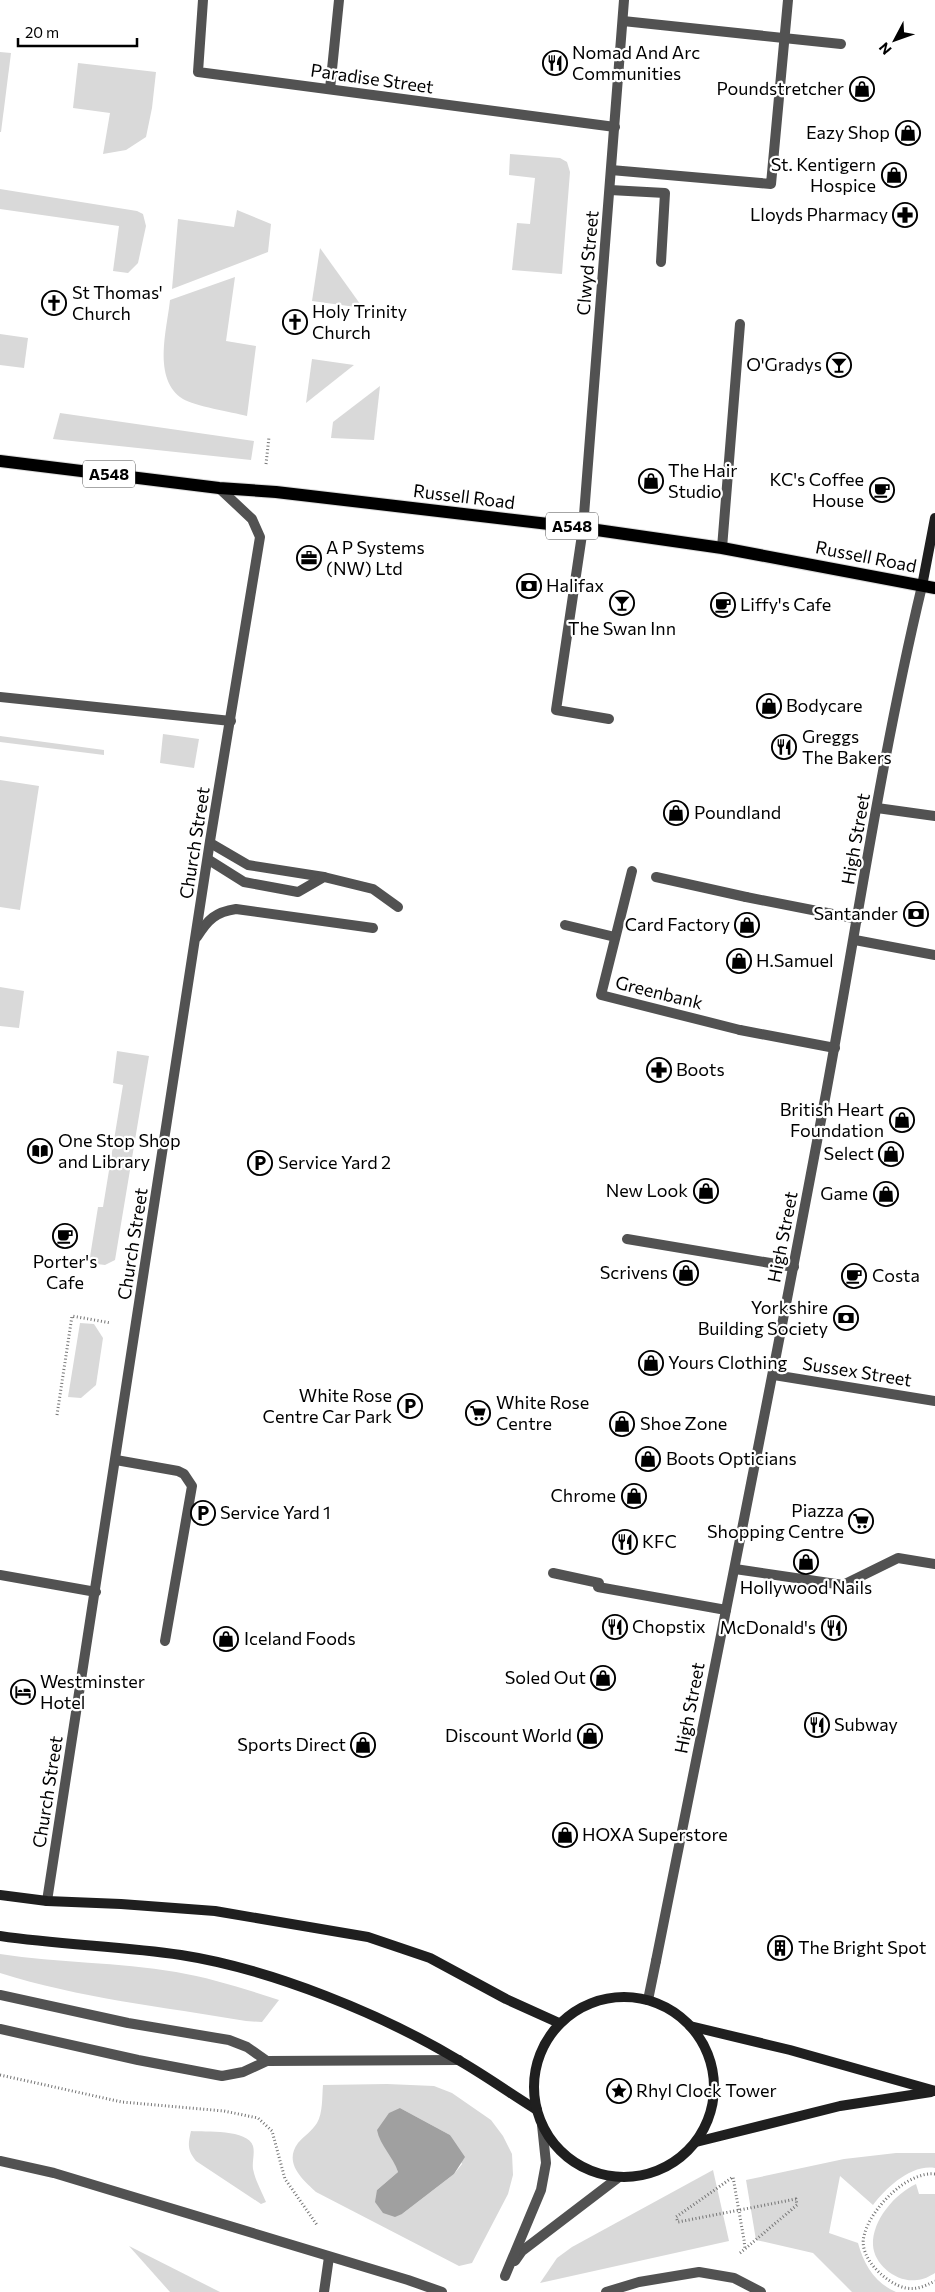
<svg xmlns="http://www.w3.org/2000/svg" width="935" height="2292" font-family="Commissioner,sans-serif">
<style>
.green{fill:#d9d9d9;fill-rule:evenodd}
.water{fill:#a0a0a0}
.lines{fill:none;stroke-linecap:round;stroke-linejoin:round}
.primary-casing{stroke:#dbdbdb;stroke-width:14}
.path{stroke:#747474;stroke-width:3;stroke-dasharray:1 2.5;stroke-linecap:butt}
.lane{stroke:#525252;stroke-width:10}
.street{stroke:#525252;stroke-width:10}
.secondary{stroke:#1f1f1f;stroke-width:10}
.primary{stroke:#000;stroke-width:12}
.labels{text-anchor:middle;stroke-width:4.5;stroke-linejoin:round;paint-order:stroke}
.shield{fill:#fff;stroke:#4c4c4c;stroke-width:1}
.shield-label{font-size:16px;font-weight:bold;fill:#000}
.poi-label{font-size:18px;fill:#000;stroke:#fff;text-anchor:start}
.street-label{font-size:18px;fill:#000;stroke:#fff}
</style>
<rect width="100%" height="100%" fill="#fff"/>
<!-- green -->
<g class="green">
<path d="M0,52l11,1 -10,79h-1z"/>
<path d="M78,63l78,9 -4,36 -6,29 -20,13 -23,4 7,-41 -37,-5z"/>
<path d="M510,154l50,4 7,4 3,10 -8,102 -50,-4 5,-47 13,1 5,-46 -26,-3z"/>
<path d="M0,189l137,22 6,3 3,12 -8,37 -10,10 -15,-2 6,-45 -119,-17z"/>
<path d="M237,210l34,14 -3,28 -96,37 6,-70 56,8z"/>
<path d="M320,248l43,60 -51,-7z"/>
<path d="M235,277l-9,64 30,5 -9,70c-15,-4 -53,-10 -64,-17 -31,-20 -16,-69 -13,-99z"/>
<path d="M0,334l28,4 -4,30 -24,-3z"/>
<path d="M312,359l42,6 -48,38z"/>
<path d="M380,386l-6,54 -43,-2 2,-16z"/>
<path d="M60,413l194,28 -3,19 -198,-21z"/>
<path d="M163,734l36,5 -5,29 -34,-5z"/>
<path d="M0,736l104,14v5l-104,-13z"/>
<path d="M0,780l39,6 -19,124 -20,-3z"/>
<path d="M0,987l24,4 -5,37 -19,-2z"/>
<path d="M117,1051l32,5 -34,204 -10,5 -16,-2 9,-56h5l20,-122 -10,-2z"/>
<path d="M80,1323l14,1 9,14 -7,47 -15,13 -13,-1z"/>
<path d="M0,1954c58,9 118,8 176,18 35,6 69,17 103,28l-17,22 -16,-1c-82,-14 -167,-23 -246,-48z"/>
<path d="M387,2084l47,2 18,7 39,27 12,16 9,18 1,21 -5,19 -36,69 -13,3 -143,-74c-13,-12 -33,-29 -18,-49 6,-7 14,-12 19,-20 6,-10 5,-27 6,-38zM400,2108l50,27 12,29 -8,10 -52,40 -25,-24 21,-18 -3,-9z"/>
<path d="M191,2131c14,1 57,-2 62,15 2,7 -1,16 0,23 2,11 9,23 13,33l-5,2 -65,-43c-9,-11 -8,-17 -5,-30z"/>
<path d="M896,2153h39v15c-24,-4 -49,20 -62,37l-33,-29 -11,57 29,10c6,22 17,40 38,49h-44l-39,-39 -57,-13 -10,-60 98,-21z"/>
<path d="M713,2170l16,71 -189,42 17,-25 15,-11z"/>
<path d="M916,2184l3,10h16v79c-5,3 -12,7 -18,7 -20,3 -43,-15 -44,-35 -1,-25 22,-51 43,-61z"/>
<path d="M129,2246l91,46h-50z"/>
</g>
<!-- water -->
<path class="water" d="M400,2108l50,27 15,22 -11,17 -52,40 -7,3 -12,-4 -8,-11 2,-12 21,-18c-5,-16 -18,-26 -21,-42l12,-17z"/>
<g class="lines">
<defs>
<path id="primary" d="M0,461l219,27 57,4 307,36 139,20 213,40"/>
</defs>
<!-- primary casing -->
<use href="#primary" class="primary-casing"/>
<!-- path -->
<g class="path">
<path d="M266,464l3,-27"/>
<path d="M57,1415l15,-99 39,7"/>
<path d="M0,2075l122,27 102,9 34,7 14,13 13,48 32,46"/>
<path d="M935,2174c-28,-3 -65,35 -71,62 -6,21 22,48 42,52 11,2 19,-2 29,-7"/>
<path d="M740,2253c19,-16 38,-32 57,-48l-1,-6 -118,23 -2,-5 57,-40 11,63 1,9"/>
</g>
<!-- lane -->
<g class="lane">
<path d="M623,21l218,23"/>
<path d="M330,89l9,-89"/>
<path d="M611,170l160,14 17,-184"/>
<path d="M610,190l55,3 -4,69"/>
<path d="M583,528l-27,182 53,9"/>
<path d="M722,548l18,-224"/>
<path d="M0,697l231,24"/>
<path d="M212,844l36,21 76,12"/>
<path d="M209,860l35,22 54,10 26,-15 49,12 25,18"/>
<path d="M632,871l-31,124 139,35"/>
<path d="M656,877l90,20"/>
<path d="M565,925l50,12"/>
<path d="M197,937c11,-18 19,-25 39,-28l137,19"/>
<path d="M116,1460l62,11 6,3 8,12 -27,155"/>
<path d="M0,1575l96,17"/>
<path d="M0,1995l128,28 101,17 18,7 20,14"/>
<path d="M648,2000l8,-39"/>
<path d="M0,2029l138,31 84,16 21,-4 24,-11 192,-1"/>
<path d="M515,2261l7,-10 97,-74"/>
<path d="M505,2276l36,-86 5,-27 -4,-38"/>
<path d="M324,2292l5,-35"/>
</g>
<!-- street -->
<g class="street">
<path d="M203,0l-5,72 417,55"/>
<path d="M583,528l41,-528"/>
<path d="M877,808l58,8"/>
<path d="M746,897l112,22"/>
<path d="M855,940l80,15"/>
<path d="M740,1030l95,18"/>
<path d="M627,1239l167,28"/>
<path d="M774,1375l161,26"/>
<path d="M735,1569l108,16 55,-27 37,6"/>
<path d="M553,1573l46,10 -1,4 128,23"/>
<path d="M47,1901l163,-1060 50,-304 -8,-18 -33,-31"/>
<path d="M656,1961c57,-286 115,-571 168,-857 32,-172 57,-347 98,-518"/>
<path d="M0,2161l54,12 354,107 34,12"/>
<path d="M606,2292l33,-10 60,-10 35,6 27,14"/>
</g>
<!-- secondary -->
<g class="secondary">
<path d="M922,586l13,-68"/>
<path d="M0,1895l47,6 74,3 94,7 153,26 62,21 76,41 53,24"/>
<path d="M0,1936c60,9 121,10 181,19 90,14 201,59 279,106 26,15 51,33 77,49"/>
<circle cx="624" cy="2087" r="90"/>
<path d="M690,2026l100,24 145,41"/>
<path d="M696,2142l144,-36 91,-14"/>
</g>
<!-- primary -->
<use href="#primary" class="primary"/>
</g>
<!-- icons -->
<defs>
<symbol id="restaurant-ring" viewBox="-11 -11 22 22"><circle r="9.5" fill="#fff" stroke="#000" stroke-width="1.5"/><path d="M-5-6h1v4h1v-4h1v4h1v-4h1v5L-1.5 .5V6h-2V.5L-5-1ZM5-6V6H3V1.5H1.5Q1.5-4 5-6Z" fill="#000"/></symbol>
<symbol id="shop-ring" viewBox="-11 -11 22 22"><circle r="9.5" fill="#fff" stroke="#000" stroke-width="1.5"/><path d="M-5-2.5h2.3a2.7 3.5 0 0 1 5.4 0H5L5.5 6h-11ZM-1.5-2.5h3a1.5 2.3 0 0 0-3 0Z" fill="#000"/></symbol>
<symbol id="pharmacy-ring" viewBox="-11 -11 22 22"><circle r="9.5" fill="#fff" stroke="#000" stroke-width="1.5"/><path d="M-2-6h4v4h4v4h-4v4h-4v-4h-4v-4h4Z" fill="#000"/></symbol>
<symbol id="church-ring" viewBox="-11 -11 22 22"><circle r="9.5" fill="#fff" stroke="#000" stroke-width="1.5"/><path d="M-1.2-6h2.4v3.5h3.3v2.4h-3.3V6h-2.4V-.1h-3.3v-2.4h3.3Z" fill="#000"/></symbol>
<symbol id="bar-ring" viewBox="-11 -11 22 22"><circle r="9.5" fill="#fff" stroke="#000" stroke-width="1.5"/><path d="M-6-5H6L.8 .8V4.5H3.5V6h-7V4.5H-.8V.8Z" fill="#000"/></symbol>
<symbol id="cafe-ring" viewBox="-11 -11 22 22"><circle r="9.5" fill="#fff" stroke="#000" stroke-width="1.5"/><path d="M-5.5-4.5H6V0H3Q3 3.5 0 3.5H-2.5Q-5.5 3.5-5.5 0ZM3-3.2v2h1.7v-2ZM-6 4.5H4V6H-6Z" fill="#000"/></symbol>
<symbol id="office-ring" viewBox="-11 -11 22 22"><circle r="9.5" fill="#fff" stroke="#000" stroke-width="1.5"/><path d="M-6-3h4V-5.5h4V-3h4V5H-6ZM-1-4.5V-3h2v-1.5ZM-6 0V1H6V0Z" fill="#000"/></symbol>
<symbol id="bank-ring" viewBox="-11 -11 22 22"><circle r="9.5" fill="#fff" stroke="#000" stroke-width="1.5"/><path d="M-6-4H6V4H-6ZM0-2.3a2.3 2.3 0 1 0 0 4.6a2.3 2.3 0 1 0 0-4.6Z" fill="#000"/></symbol>
<symbol id="library-ring" viewBox="-11 -11 22 22"><circle r="9.5" fill="#fff" stroke="#000" stroke-width="1.5"/><path d="M-6-4Q-3-5.5-.7-3.5V5Q-3 3-6 4ZM6-4Q3-5.5 .7-3.5V5Q3 3 6 4Z" fill="#000"/></symbol>
<symbol id="parking-ring" viewBox="-11 -11 22 22"><circle r="9.5" fill="#fff" stroke="#000" stroke-width="1.5"/><path d="M-3.5-5.5H1a3.5 3.5 0 0 1 0 7H-1V5.5H-3.5ZM-1-3.4V-.6H.8a1.4 1.4 0 0 0 0-2.8Z" fill="#000"/></symbol>
<symbol id="supermarket-ring" viewBox="-11 -11 22 22"><circle r="9.5" fill="#fff" stroke="#000" stroke-width="1.5"/><path d="M-6-5.5h2.5l.6 2H6L4.5 2H-2.5L-4.4-4H-6ZM-1.5 3.2a1.3 1.3 0 1 0 .1 0ZM3 3.2a1.3 1.3 0 1 0 .1 0Z" fill="#000"/></symbol>
<symbol id="hotel-ring" viewBox="-11 -11 22 22"><circle r="9.5" fill="#fff" stroke="#000" stroke-width="1.5"/><path d="M-6-4.5h1.5V1H6V5H4.5V3h-9V5H-6ZM-4 0a1.8 1.8 0 1 1 3.6 0ZM.5 0V-2.5h3Q6-2.5 6 0Z" fill="#000"/></symbol>
<symbol id="building-ring" viewBox="-11 -11 22 22"><circle r="9.5" fill="#fff" stroke="#000" stroke-width="1.5"/><path d="M-4-6H4V6H1V3H-1V6H-4ZM-2.5-4.3h1.7v1.8h-1.7ZM.8-4.3h1.7v1.8H.8ZM-2.5-1h1.7V.8h-1.7ZM.8-1h1.7V.8H.8Z" fill="#000"/></symbol>
<symbol id="sight-ring" viewBox="-11 -11 22 22"><circle r="9.5" fill="#fff" stroke="#000" stroke-width="1.5"/><path d="M0-6L1.8-2.2L6-1.7L2.9 1.2L3.7 5.4L0 3.3L-3.7 5.4L-2.9 1.2L-6-1.7L-1.8-2.2Z" fill="#000"/></symbol>
</defs>
<g fill-rule="evenodd">
<use href="#restaurant-ring" x="541" y="49" width="28" height="28"/>
<use href="#shop-ring" x="848" y="75" width="28" height="28"/>
<use href="#shop-ring" x="894" y="119" width="28" height="28"/>
<use href="#shop-ring" x="880" y="161" width="28" height="28"/>
<use href="#pharmacy-ring" x="891" y="201" width="28" height="28"/>
<use href="#church-ring" x="40" y="289" width="28" height="28"/>
<use href="#church-ring" x="281" y="308" width="28" height="28"/>
<use href="#bar-ring" x="825" y="351" width="28" height="28"/>
<use href="#shop-ring" x="637" y="467" width="28" height="28"/>
<use href="#cafe-ring" x="868" y="476" width="28" height="28"/>
<use href="#office-ring" x="295" y="544" width="28" height="28"/>
<use href="#bank-ring" x="515" y="572" width="28" height="28"/>
<use href="#bar-ring" x="608" y="589" width="28" height="28"/>
<use href="#cafe-ring" x="709" y="591" width="28" height="28"/>
<use href="#shop-ring" x="755" y="692" width="28" height="28"/>
<use href="#restaurant-ring" x="770" y="733" width="28" height="28"/>
<use href="#shop-ring" x="662" y="799" width="28" height="28"/>
<use href="#bank-ring" x="902" y="900" width="28" height="28"/>
<use href="#shop-ring" x="733" y="911" width="28" height="28"/>
<use href="#shop-ring" x="725" y="947" width="28" height="28"/>
<use href="#pharmacy-ring" x="645" y="1056" width="28" height="28"/>
<use href="#shop-ring" x="888" y="1106" width="28" height="28"/>
<use href="#library-ring" x="26" y="1137" width="28" height="28"/>
<use href="#shop-ring" x="877" y="1140" width="28" height="28"/>
<use href="#parking-ring" x="246" y="1149" width="28" height="28"/>
<use href="#shop-ring" x="692" y="1177" width="28" height="28"/>
<use href="#shop-ring" x="872" y="1180" width="28" height="28"/>
<use href="#cafe-ring" x="51" y="1222" width="28" height="28"/>
<use href="#shop-ring" x="672" y="1259" width="28" height="28"/>
<use href="#cafe-ring" x="840" y="1262" width="28" height="28"/>
<use href="#bank-ring" x="832" y="1304" width="28" height="28"/>
<use href="#shop-ring" x="637" y="1349" width="28" height="28"/>
<use href="#parking-ring" x="396" y="1392" width="28" height="28"/>
<use href="#supermarket-ring" x="464" y="1399" width="28" height="28"/>
<use href="#shop-ring" x="608" y="1410" width="28" height="28"/>
<use href="#shop-ring" x="634" y="1445" width="28" height="28"/>
<use href="#shop-ring" x="620" y="1482" width="28" height="28"/>
<use href="#parking-ring" x="189" y="1499" width="28" height="28"/>
<use href="#supermarket-ring" x="847" y="1507" width="28" height="28"/>
<use href="#restaurant-ring" x="611" y="1528" width="28" height="28"/>
<use href="#shop-ring" x="792" y="1548" width="28" height="28"/>
<use href="#restaurant-ring" x="601" y="1613" width="28" height="28"/>
<use href="#restaurant-ring" x="820" y="1614" width="28" height="28"/>
<use href="#shop-ring" x="212" y="1625" width="28" height="28"/>
<use href="#shop-ring" x="589" y="1664" width="28" height="28"/>
<use href="#hotel-ring" x="9" y="1678" width="28" height="28"/>
<use href="#restaurant-ring" x="803" y="1711" width="28" height="28"/>
<use href="#shop-ring" x="576" y="1722" width="28" height="28"/>
<use href="#shop-ring" x="349" y="1731" width="28" height="28"/>
<use href="#shop-ring" x="551" y="1821" width="28" height="28"/>
<use href="#building-ring" x="766" y="1934" width="28" height="28"/>
<use href="#sight-ring" x="605" y="2077" width="28" height="28"/>
</g>
<g class="labels">
<!-- shield labels -->
<g class="shield">
<rect x="83" y="460.5" width="52" height="27" rx="4"/>
<rect x="546" y="512.5" width="52" height="27" rx="4"/>
</g>
<g class="shield-label">
<text x="109" y="480">A548</text>
<text x="572" y="532">A548</text>
</g>
<!-- poi labels -->
<g class="poi-label">
<text x="572" y="59">Nomad And Arc<tspan x="572" dy="21">Communities</tspan></text>
<text x="844" y="95" text-anchor="end">Poundstretcher</text>
<text x="890" y="139" text-anchor="end">Eazy Shop</text>
<text x="876" y="171" text-anchor="end">St. Kentigern<tspan x="876" dy="21">Hospice</tspan></text>
<text x="888" y="221" text-anchor="end">Lloyds Pharmacy</text>
<text x="72" y="299">St Thomas'<tspan x="72" dy="21">Church</tspan></text>
<text x="312" y="318">Holy Trinity<tspan x="312" dy="21">Church</tspan></text>
<text x="822" y="371" text-anchor="end">O'Gradys</text>
<text x="668" y="477">The Hair<tspan x="668" dy="21">Studio</tspan></text>
<text x="864" y="486" text-anchor="end">KC's Coffee<tspan x="864" dy="21">House</tspan></text>
<text x="326" y="554">A P Systems<tspan x="326" dy="21">(NW) Ltd</tspan></text>
<text x="546" y="592">Halifax</text>
<text x="740" y="611">Liffy's Cafe</text>
<text x="622" y="635" text-anchor="middle">The Swan Inn</text>
<text x="786" y="712">Bodycare</text>
<text x="802" y="743">Greggs<tspan x="802" dy="21">The Bakers</tspan></text>
<text x="694" y="819">Poundland</text>
<text x="898" y="920" text-anchor="end">Santander</text>
<text x="730" y="931" text-anchor="end">Card Factory</text>
<text x="756" y="967">H.Samuel</text>
<text x="676" y="1076">Boots</text>
<text x="884" y="1116" text-anchor="end">British Heart<tspan x="884" dy="21">Foundation</tspan></text>
<text x="58" y="1147">One Stop Shop<tspan x="58" dy="21">and Library</tspan></text>
<text x="874" y="1160" text-anchor="end">Select</text>
<text x="278" y="1169">Service Yard 2</text>
<text x="688" y="1197" text-anchor="end">New Look</text>
<text x="868" y="1200" text-anchor="end">Game</text>
<text x="65" y="1268" text-anchor="middle">Porter's<tspan x="65" dy="21">Cafe</tspan></text>
<text x="668" y="1279" text-anchor="end">Scrivens</text>
<text x="872" y="1282">Costa</text>
<text x="828" y="1314" text-anchor="end">Yorkshire<tspan x="828" dy="21">Building Society</tspan></text>
<text x="668" y="1369">Yours Clothing</text>
<text x="392" y="1402" text-anchor="end">White Rose<tspan x="392" dy="21">Centre Car Park</tspan></text>
<text x="496" y="1409">White Rose<tspan x="496" dy="21">Centre</tspan></text>
<text x="640" y="1430">Shoe Zone</text>
<text x="666" y="1465">Boots Opticians</text>
<text x="616" y="1502" text-anchor="end">Chrome</text>
<text x="844" y="1517" text-anchor="end">Piazza<tspan x="844" dy="21">Shopping Centre</tspan></text>
<text x="220" y="1519">Service Yard 1</text>
<text x="642" y="1548">KFC</text>
<text x="806" y="1594" text-anchor="middle">Hollywood Nails</text>
<text x="632" y="1633">Chopstix</text>
<text x="816" y="1634" text-anchor="end">McDonald's</text>
<text x="244" y="1645">Iceland Foods</text>
<text x="586" y="1684" text-anchor="end">Soled Out</text>
<text x="40" y="1688">Westminster<tspan x="40" dy="21">Hotel</tspan></text>
<text x="834" y="1731">Subway</text>
<text x="572" y="1742" text-anchor="end">Discount World</text>
<text x="346" y="1751" text-anchor="end">Sports Direct</text>
<text x="582" y="1841">HOXA Superstore</text>
<text x="798" y="1954">The Bright Spot</text>
<text x="636" y="2097">Rhyl Clock Tower</text>
</g>
<!-- street labels -->
<g class="street-label">
<text transform="translate(372 79) rotate(8)" y="6">Paradise Street</text>
<text transform="translate(588 263) rotate(-85)" y="6">Clwyd Street</text>
<text transform="translate(464 497) rotate(7)" y="6">Russell Road</text>
<text transform="translate(866 557) rotate(11)" y="6">Russell Road</text>
<text transform="translate(856 839) rotate(-80)" y="6">High Street</text>
<text transform="translate(195 843) rotate(-81)" y="6">Church Street</text>
<text transform="translate(659 993) rotate(14)" y="6">Greenbank</text>
<text transform="translate(783 1237) rotate(-79)" y="6">High Street</text>
<text transform="translate(133 1244) rotate(-81)" y="6">Church Street</text>
<text transform="translate(857 1372) rotate(9)" y="6">Sussex Street</text>
<text transform="translate(690 1708) rotate(-79)" y="6">High Street</text>
<text transform="translate(48 1792) rotate(-81)" y="6">Church Street</text>
</g>
</g>
<!-- north arrow -->
<g transform="translate(895 40) rotate(229)" stroke="#ffffff" stroke-width="4" paint-order="stroke">
<path d="M0-4L9 19L0 12L-9 19Z" fill="#000000"/>
<text y="-8" font-size="14" font-weight="bold" text-anchor="middle" fill="#000000">N</text>
</g>
<!-- scale -->
<path d="M18 38v8h119v-8" fill="none" stroke="#000000" stroke-width="2.5"/>
<text x="25" y="38" font-size="15" fill="#000000" stroke="#ffffff" stroke-width="4" paint-order="stroke">20 m</text>
</svg>
